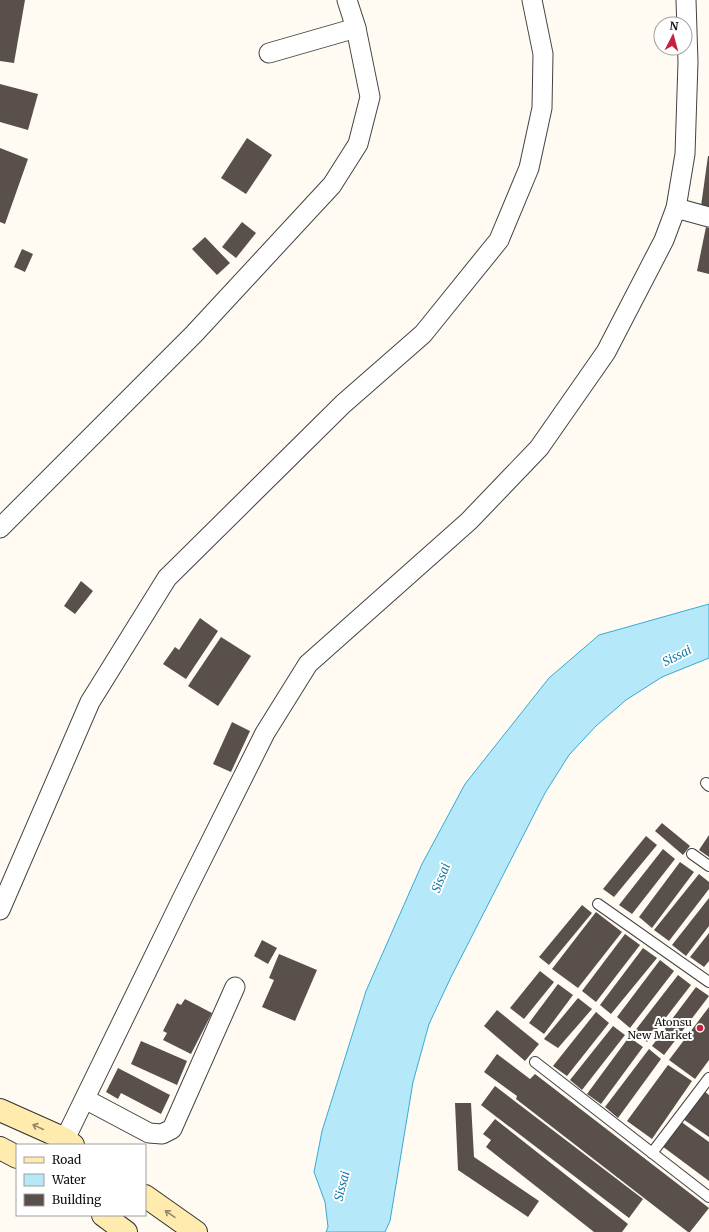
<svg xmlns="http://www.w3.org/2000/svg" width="709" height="1232" font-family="Merriweather,serif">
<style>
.water{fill:#b5e8f9;stroke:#39aad3}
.building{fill:#594f4b}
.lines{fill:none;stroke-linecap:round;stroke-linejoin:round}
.service-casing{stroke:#434343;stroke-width:12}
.minor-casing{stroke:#434343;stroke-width:21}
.secondary-casing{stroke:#323232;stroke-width:24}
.service{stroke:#fff;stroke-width:10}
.minor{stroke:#fff;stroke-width:19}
.secondary{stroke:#ffebad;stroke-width:22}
.oneway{stroke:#938866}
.poi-dot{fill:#c6213f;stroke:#fff;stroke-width:1.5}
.labels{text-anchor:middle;stroke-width:4;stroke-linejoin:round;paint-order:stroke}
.poi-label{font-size:11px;fill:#101010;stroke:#fff;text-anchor:end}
.water-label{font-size:12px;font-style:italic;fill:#137ba8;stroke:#fff}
</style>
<rect width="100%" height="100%" fill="#fffbf2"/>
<!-- water -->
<path class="water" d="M709,604v54l-47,19 -36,23 -30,26 -27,29 -24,38 -94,184 -22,47 -16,58 -23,139 -5,11h-59l2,-5 -3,-25 -11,-30 8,-41 44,-140 56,-127 43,-80 84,-106 50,-43z"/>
<!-- building -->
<g class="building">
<path d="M0,0h25l-11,63 -14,-2z"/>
<path d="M0,84l38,10 -10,36 -28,-8z"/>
<path d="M247,138l25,17 -26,39 -25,-16z"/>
<path d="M0,148l28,11 -23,65 -5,-2z"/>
<path d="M708,156h1v51l-8,-1z"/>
<path d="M242,222l14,11 -20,25 -14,-11z"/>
<path d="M706,227l3,1v46l-12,-3z"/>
<path d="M205,237l25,26 -13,12 -25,-26z"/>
<path d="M22,249l11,5 -8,18 -11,-5z"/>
<path d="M81,581l12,10 -18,23 -11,-8z"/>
<path d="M200,618l18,13 -32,48 -23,-15 12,-17 4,3z"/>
<path d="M221,637l30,19 -33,50 -30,-20z"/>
<path d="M232,722l18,9 -19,41 -18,-8z"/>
<path d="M662,823l28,23 -7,9 -28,-24z"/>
<path d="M709,835v22l-10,-7z"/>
<path d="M646,836l11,9 -43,52 -11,-8z"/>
<path d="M663,849l12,10 -43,55 -13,-9z"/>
<path d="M680,862l14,10 -42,56 -13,-11z"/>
<path d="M699,874l10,8v7l-40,52 -15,-11z"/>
<path d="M709,898v28l-23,30 -14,-11z"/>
<path d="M582,905l10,8 -43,52 -10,-8z"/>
<path d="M596,912l26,20 -44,56 -26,-19z"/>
<path d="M709,933v28l-5,6 -14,-10z"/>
<path d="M625,934l15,11 -44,57 -14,-11z"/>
<path d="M262,940l15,8 -9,16 -14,-8z"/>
<path d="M643,948l14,10 -46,56 -11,-9z"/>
<path d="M279,954l38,16 -22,51 -33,-14 12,-27 -5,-2z"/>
<path d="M660,960l14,11 -44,57 -13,-11z"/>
<path d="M540,971l14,11 -30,37 -14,-11z"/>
<path d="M678,975l13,10 -44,57 -13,-10z"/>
<path d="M558,984l15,11 -29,39 -15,-11z"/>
<path d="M696,987l13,9 -45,59 -12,-9z"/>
<path d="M578,998l14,11 -34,39 -14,-9z"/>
<path d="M185,999l27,14 -21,41 -28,-14 4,-7 -4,-2 14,-28 4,2z"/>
<path d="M709,1007v53l-14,19 -26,-19z"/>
<path d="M497,1010l42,34 -14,17 -41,-35z"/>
<path d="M596,1012l13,11 -42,53 -14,-10z"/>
<path d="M613,1026l12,9 -43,55 -12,-10z"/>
<path d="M629,1037l14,10 -42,57 -14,-10z"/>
<path d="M141,1041l46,20 -10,24 -46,-21z"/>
<path d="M649,1049l12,10 -43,59 -13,-11z"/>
<path d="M497,1054l33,25 5,-5 174,134 -19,24h-2l-172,-133 1,-3 -33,-24z"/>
<path d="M668,1065l24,16 -40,58 -25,-18z"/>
<path d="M118,1068l52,27 -9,19 -40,-21 -3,6 -12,-7z"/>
<path d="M495,1086l148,113 -14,19 -148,-113z"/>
<path d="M704,1091l5,4v42l-26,-18z"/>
<path d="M455,1103h16l3,54 65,44 -11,16 -70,-47z"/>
<path d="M495,1119l133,105 -6,8h-28l-108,-85 5,-7 -8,-6z"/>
<path d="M680,1121l29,21v39l-47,-35z"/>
</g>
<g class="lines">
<defs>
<g id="service">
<path d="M706,783l3,3"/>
<path d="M692,854l17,12"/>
<path d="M598,904l111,78"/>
<path d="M535,1062l174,135"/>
<path d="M652,1153l57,-75"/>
</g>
<g id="minor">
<path d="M269,53l87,-25"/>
<path d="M676,208l33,9"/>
<path d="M0,528l194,-194 138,-149 26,-41 12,-47 -14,-69 -9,-28"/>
<path d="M0,910l90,-208 77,-124 176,-174 80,-70 76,-94 30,-72 13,-60 1,-54 -11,-54"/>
<path d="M85,1099l64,34 13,1 10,-5 63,-142"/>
<path d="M65,1139l118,-242 82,-164 43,-69 161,-143 70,-73 67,-96 58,-112 12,-32 9,-54 3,-92 -2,-62"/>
</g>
<g id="secondary">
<path d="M0,1110l65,29 8,6"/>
<path d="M0,1148l17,9"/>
<path d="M145,1196l51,36"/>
<path d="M103,1215l23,17"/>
</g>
</defs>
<!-- service casing -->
<use href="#service" class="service-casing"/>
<!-- minor casing -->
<use href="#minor" class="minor-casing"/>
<!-- secondary casing -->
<use href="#secondary" class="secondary-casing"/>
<!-- service -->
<use href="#service" class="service"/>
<!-- minor -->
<use href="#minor" class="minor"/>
<!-- secondary -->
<use href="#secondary" class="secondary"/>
</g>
<!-- one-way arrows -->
<defs><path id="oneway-shaft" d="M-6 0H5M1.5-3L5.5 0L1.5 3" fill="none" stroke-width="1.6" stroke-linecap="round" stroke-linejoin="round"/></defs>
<g class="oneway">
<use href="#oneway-shaft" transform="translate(38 1127) rotate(-155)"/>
<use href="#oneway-shaft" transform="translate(170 1214) rotate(-145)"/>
</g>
<!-- markers -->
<circle class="poi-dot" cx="700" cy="1028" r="4"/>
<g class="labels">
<!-- poi labels -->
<g class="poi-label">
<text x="692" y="1026">Atonsu<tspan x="692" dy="13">New Market</tspan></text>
</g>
<!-- water labels -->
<g class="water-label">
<text transform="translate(677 656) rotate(-27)" y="4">Sissai</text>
<text transform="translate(441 878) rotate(-69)" y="4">Sissai</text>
<text transform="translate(342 1186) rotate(-76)" y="4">Sissai</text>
</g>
</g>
<!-- legend -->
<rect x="16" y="1144" width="130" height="72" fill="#ffffff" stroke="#9f9f9f"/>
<rect x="24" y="1157" width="20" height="6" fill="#ffebad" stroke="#9f9f9f"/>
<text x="52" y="1164" font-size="12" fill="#101010">Road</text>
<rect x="24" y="1174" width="20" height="12" fill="#b5e8f9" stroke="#9f9f9f"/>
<text x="52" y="1184" font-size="12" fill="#101010">Water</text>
<rect x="24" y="1194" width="20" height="12" fill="#594f4b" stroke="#9f9f9f"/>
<text x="52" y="1204" font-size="12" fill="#101010">Building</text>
<!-- north arrow -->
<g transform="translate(673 36) rotate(6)"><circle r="19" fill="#ffffff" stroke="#9f9f9f"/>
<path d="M0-3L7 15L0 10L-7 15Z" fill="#c6213f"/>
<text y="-6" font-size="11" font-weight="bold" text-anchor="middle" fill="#101010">N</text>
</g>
</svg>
